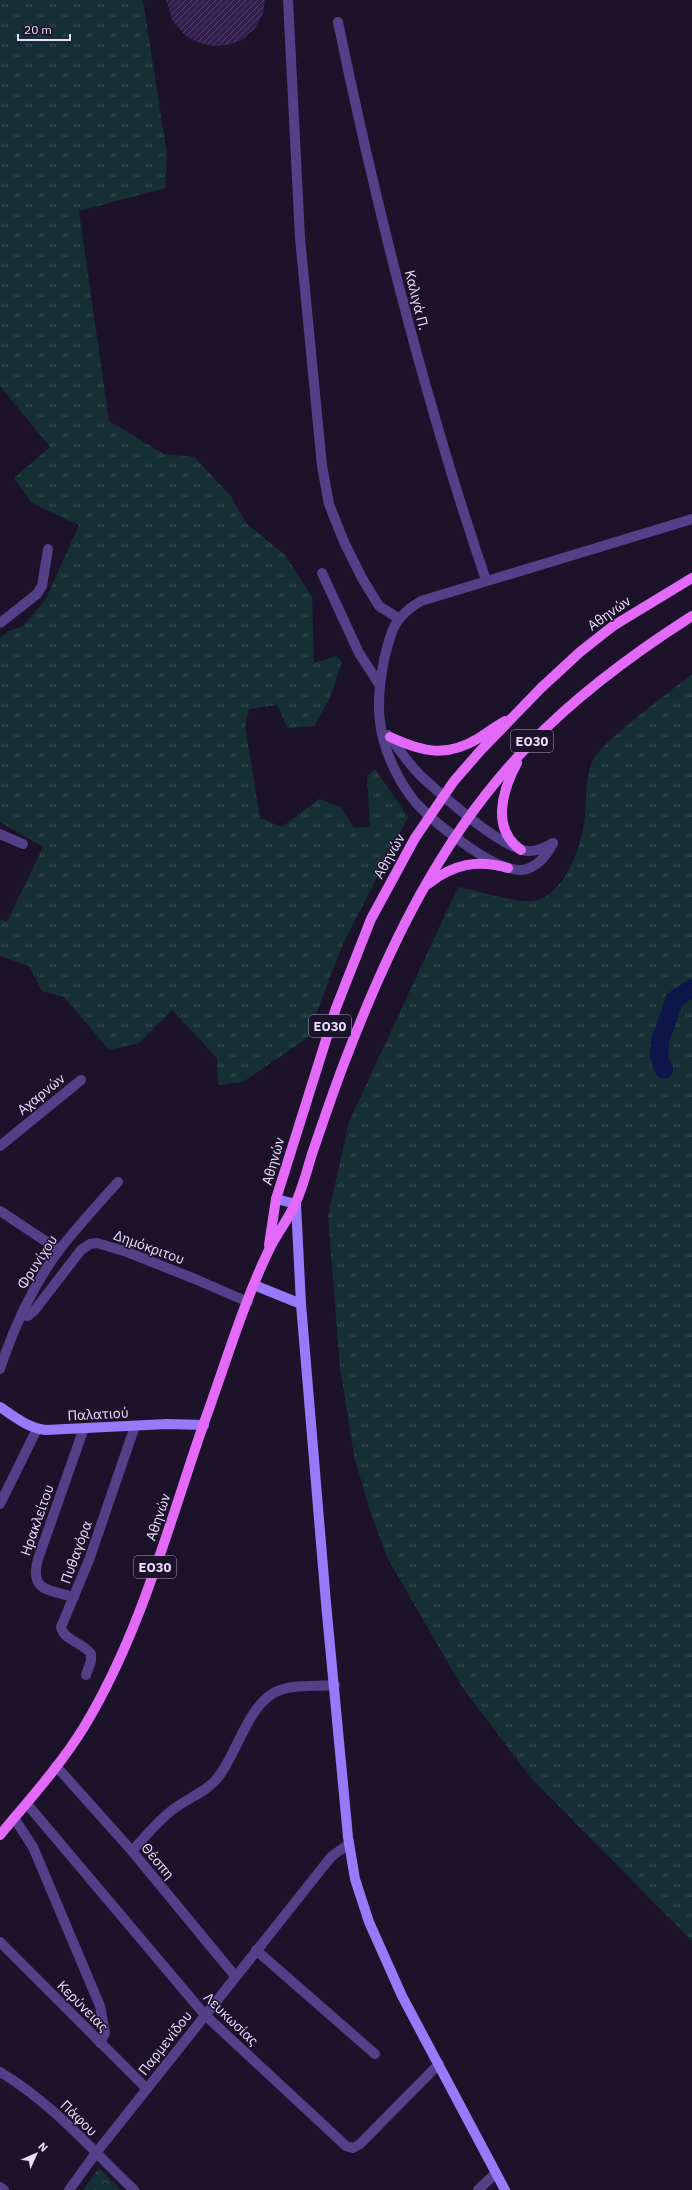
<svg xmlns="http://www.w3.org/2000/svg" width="692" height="2190" font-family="'IBM Plex Sans',sans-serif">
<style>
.grass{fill:url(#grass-tufts)}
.park{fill:url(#park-crowns)}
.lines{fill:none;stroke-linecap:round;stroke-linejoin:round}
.canal{stroke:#0e1649;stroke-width:18}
.building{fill:url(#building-hatch)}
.street{stroke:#524088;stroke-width:10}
.secondary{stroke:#9879fa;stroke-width:10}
.primary{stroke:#e36af9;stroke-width:10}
.labels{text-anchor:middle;stroke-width:3;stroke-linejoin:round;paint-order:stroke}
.shield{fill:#1c132b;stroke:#aca1bf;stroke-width:1}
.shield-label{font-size:13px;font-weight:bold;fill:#e9defe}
.street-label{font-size:14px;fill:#e9defe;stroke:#1c132b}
</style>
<defs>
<pattern id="grass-tufts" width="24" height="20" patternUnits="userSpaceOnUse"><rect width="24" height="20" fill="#162f35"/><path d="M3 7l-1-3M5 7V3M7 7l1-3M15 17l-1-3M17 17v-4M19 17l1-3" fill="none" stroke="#384d53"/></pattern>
<pattern id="park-crowns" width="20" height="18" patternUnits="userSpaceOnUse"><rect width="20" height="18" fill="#162f35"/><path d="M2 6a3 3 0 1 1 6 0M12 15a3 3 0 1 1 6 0" fill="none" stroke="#384d53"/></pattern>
<pattern id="building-hatch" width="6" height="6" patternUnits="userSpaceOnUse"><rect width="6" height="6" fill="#321f4c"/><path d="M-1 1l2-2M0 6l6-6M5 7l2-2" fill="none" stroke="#503f67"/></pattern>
</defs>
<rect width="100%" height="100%" fill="#1c132b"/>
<!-- grass -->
<g class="grass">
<path d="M0,0h143l24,155 -2,33 -86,23 30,210 55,33 30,3 36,38 16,28 39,32 27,42 2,66 22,-7 6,6 -12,36 -16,28 -26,2 -11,-23 -28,4 -4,17 15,92 22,9 37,-28 22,8 13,21 16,-1 -3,-51 8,-7 33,48 -65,127 -36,94 -64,44 -25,3 -1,-27 -45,-48 -33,33 -30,7 -45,-53 -22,-6 -13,-25 -29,-10v-37l7,3 36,-75 -43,-25v-184l9,-7 13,-4 24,-28 33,-74 -47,-22 -18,-25 36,-31 -50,-61z"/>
<path d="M692,675v1266l-160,-162 -70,-92 -74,-128 -17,-45 -17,-58 -14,-89 -12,-151 21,-94 109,-235c22,4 46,13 68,14 36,4 57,-56 59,-85 2,-18 -1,-43 10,-59 7,-11 20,-21 30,-30 22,-18 44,-36 67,-52z"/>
</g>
<!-- park -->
<path class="park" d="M99,2168l22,22h-38z"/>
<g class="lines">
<!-- canal -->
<path class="canal" d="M664,1070l-5,-13 1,-16 9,-25 5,-16 18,-12"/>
</g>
<!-- building -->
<path class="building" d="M166,0h99l-2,13 -8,15 -12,11 -15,6 -16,1 -15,-4 -13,-8 -11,-13z"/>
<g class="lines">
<!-- street -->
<g class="street">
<path d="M288,0l12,238 22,228 7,38 15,38 18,36 17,28 19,12"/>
<path d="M338,22c39,189 86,376 148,558"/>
<path d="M322,573l37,80 20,31"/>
<path d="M0,623l37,-29 5,-8 6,-37"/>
<path d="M388,735c11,14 21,30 35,43 21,19 78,70 104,73 9,1 19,-4 26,-8"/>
<path d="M0,834l23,10"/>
<path d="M553,843c-6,12 -16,25 -31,27 -28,2 -87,-47 -106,-67 -8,-10 -16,-22 -21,-33 -19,-37 -19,-70 -11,-110 7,-30 10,-43 37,-59l271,-82"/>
<path d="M0,1146l81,-66"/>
<path d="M0,1211l59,39"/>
<path d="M21,1315l7,1 6,-5 47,-61 9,-6 7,-1 30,9 68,27 53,23"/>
<path d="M0,1369c14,-42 33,-84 60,-120 18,-23 38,-45 58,-67"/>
<path d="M0,1504l37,-75"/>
<path d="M74,1597c-25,-7 -45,-6 -36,-38l46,-131"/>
<path d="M86,1675l5,-14v-7c-7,-11 -28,-14 -30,-27l28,-67 46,-134"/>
<path d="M56,1766l76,85 103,125"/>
<path d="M27,1804l178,211 141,131 7,2 7,-4 79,-80"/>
<path d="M14,1818l19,29 67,159 5,27 -5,10"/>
<path d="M132,1851c14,-15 26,-31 43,-43 15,-11 33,-17 44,-32 18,-24 28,-66 53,-82 17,-11 43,-7 63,-9"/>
<path d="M0,1942l147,147"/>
<path d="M256,1950l119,104"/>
<path d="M0,2072c51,30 91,77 134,118"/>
<path d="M0,2187l4,3"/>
<path d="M69,2190l27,-37 227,-286 9,-11 17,-12"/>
<path d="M478,2190l18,-17"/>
</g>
<!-- secondary -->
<g class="secondary">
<path d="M276,1199l20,5 5,100 25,299 22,234 7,42 14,43 33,74 103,194"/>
<path d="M254,1285l47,19"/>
<path d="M0,1407c15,10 28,21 46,23l121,-6 37,1"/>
</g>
<!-- primary -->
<g class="primary">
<path d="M390,737c33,15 56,21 89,1 9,-6 17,-12 26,-17"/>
<path d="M517,763c-15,28 -26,66 4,87"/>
<path d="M428,884c25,-20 50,-25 80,-16"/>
<path d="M269,1245l7,-46 60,-191 35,-89 44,-81 39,-57 27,-31 60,-62 39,-36 33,-26 79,-48"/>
<path d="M0,1835c29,-35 60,-69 84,-108 57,-94 85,-204 121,-307 20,-55 38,-116 63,-168 8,-18 21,-33 28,-50 7,-15 11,-32 16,-48 10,-29 20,-59 31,-88 44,-116 98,-231 186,-321 48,-50 105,-92 163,-129"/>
</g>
</g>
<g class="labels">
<!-- shield labels -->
<g class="shield">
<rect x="511" y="730" width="42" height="22" rx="3"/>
<rect x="309" y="1015" width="42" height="22" rx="3"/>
<rect x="134" y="1556" width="42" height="22" rx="3"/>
</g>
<g class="shield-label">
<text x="532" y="746">ΕΟ30</text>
<text x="330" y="1031">ΕΟ30</text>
<text x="155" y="1572">ΕΟ30</text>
</g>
<!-- street labels -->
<g class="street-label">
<text transform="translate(417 300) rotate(76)" y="5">Καλιγά Π.</text>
<text transform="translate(609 613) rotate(-35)" y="5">Αθηνών</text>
<text transform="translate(389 856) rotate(-61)" y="5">Αθηνών</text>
<text transform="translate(41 1094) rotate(-39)" y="5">Αχαρνών</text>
<text transform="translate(273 1161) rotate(-74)" y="5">Αθηνών</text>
<text transform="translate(149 1247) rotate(20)" y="5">Δημόκριτου</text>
<text transform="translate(37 1262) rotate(-57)" y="5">Φρυνίχου</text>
<text transform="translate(98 1414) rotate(-3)" y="5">Παλατιού</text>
<text transform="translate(158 1517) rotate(-71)" y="5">Αθηνών</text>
<text transform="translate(37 1520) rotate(-71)" y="5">Ηρακλείτου</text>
<text transform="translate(76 1552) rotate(-70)" y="5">Πυθαγόρα</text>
<text transform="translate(158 1861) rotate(50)" y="5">Θέσπη</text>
<text transform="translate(83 2006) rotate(45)" y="5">Κερύνειας</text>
<text transform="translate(231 2019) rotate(44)" y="5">Λευκωσίας</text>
<text transform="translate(165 2043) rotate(-52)" y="5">Παρμενίδου</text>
<text transform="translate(79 2118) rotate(44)" y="5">Πάφου</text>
</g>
</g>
<!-- north arrow -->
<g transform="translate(36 2154) rotate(45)" stroke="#1c132b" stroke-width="3" paint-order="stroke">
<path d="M0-3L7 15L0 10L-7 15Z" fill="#e9defe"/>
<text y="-6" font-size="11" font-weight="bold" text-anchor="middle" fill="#e9defe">N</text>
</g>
<!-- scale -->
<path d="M18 34v6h52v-6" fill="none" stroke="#e9defe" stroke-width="2"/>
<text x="24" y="34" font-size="12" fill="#e9defe" stroke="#1c132b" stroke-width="3" paint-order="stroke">20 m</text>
</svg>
